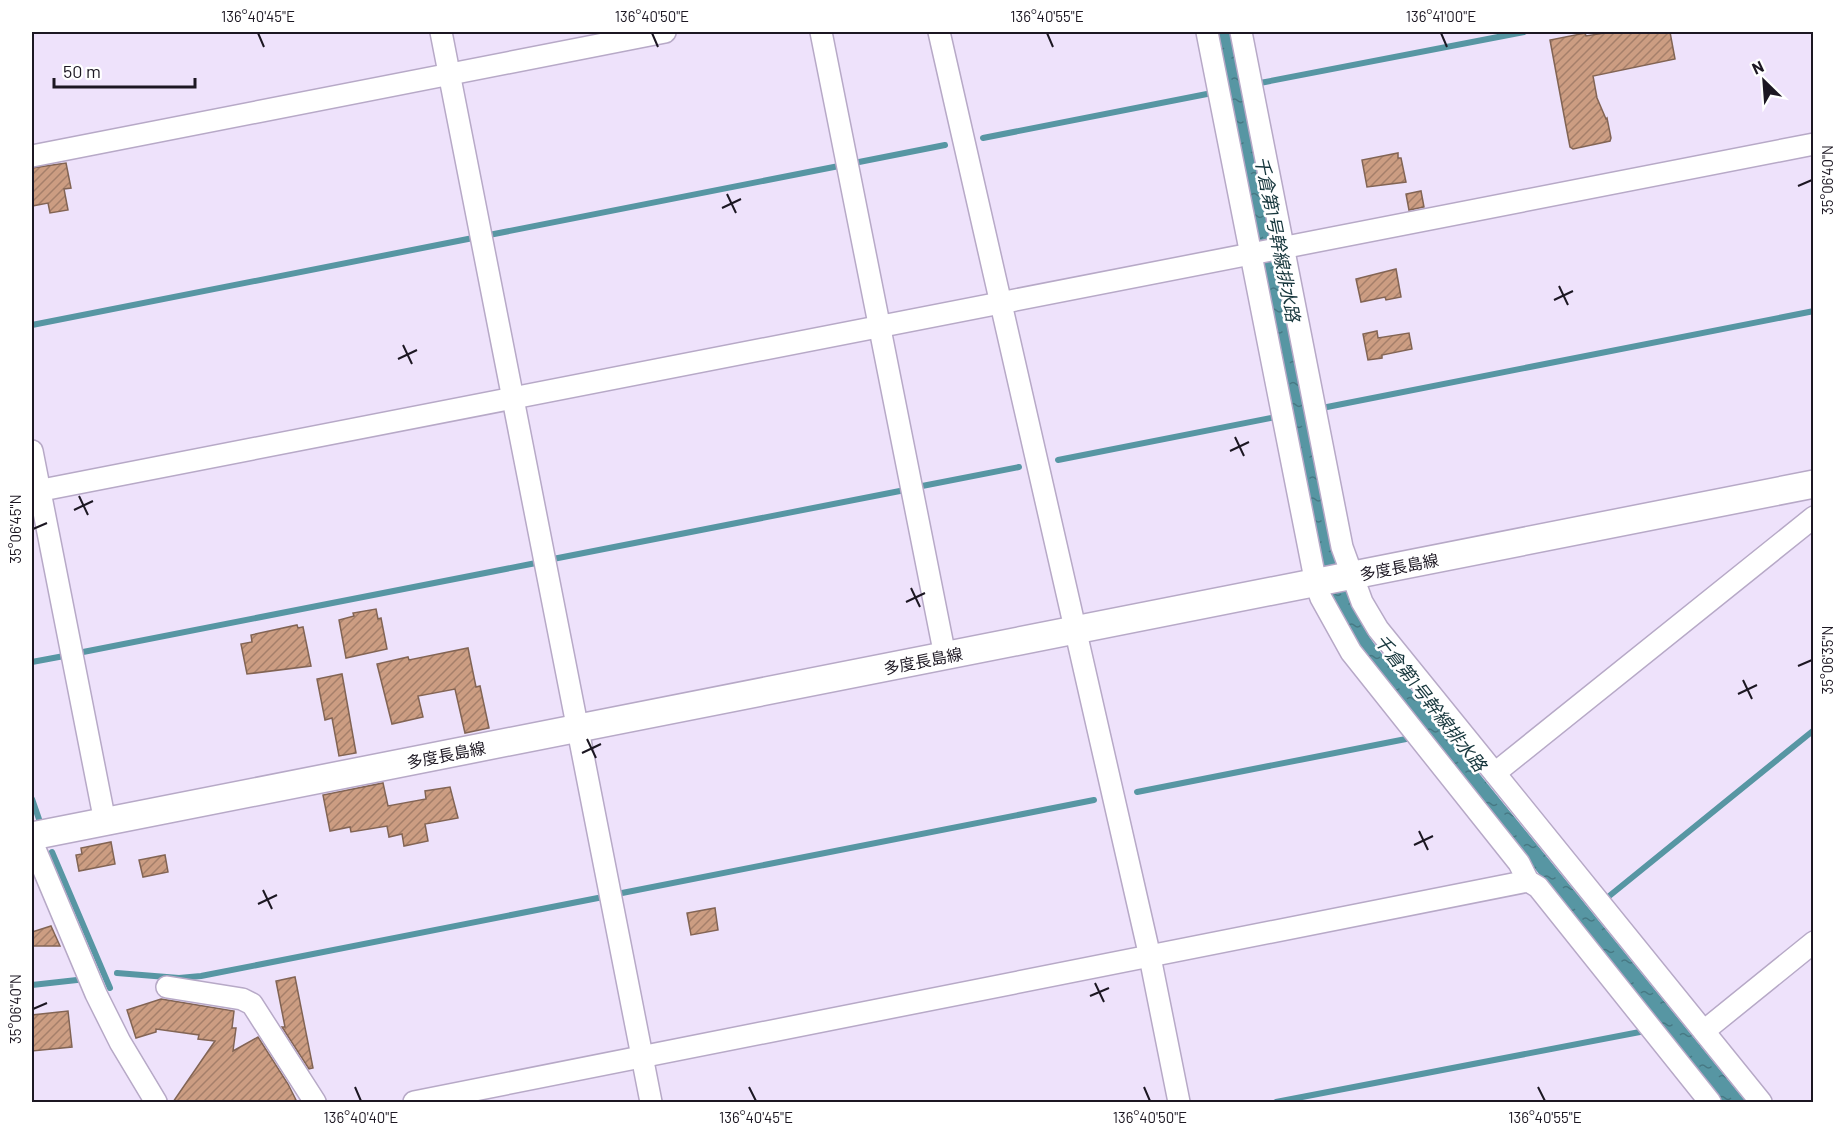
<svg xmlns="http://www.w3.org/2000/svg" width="1845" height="1134" font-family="Barlow,'Noto Sans JP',sans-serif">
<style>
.water{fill:url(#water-ripples)}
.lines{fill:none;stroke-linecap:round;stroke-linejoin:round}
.stream{stroke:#5796a3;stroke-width:6}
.building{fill:url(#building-hatch);stroke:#826454;stroke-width:1.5}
.minor-casing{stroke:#b7a9c7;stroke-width:24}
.major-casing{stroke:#b7a9c7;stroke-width:30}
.minor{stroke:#fff;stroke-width:21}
.major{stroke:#fff;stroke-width:27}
.ticks{fill:none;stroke:#1c1722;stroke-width:2}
.labels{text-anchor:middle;stroke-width:5;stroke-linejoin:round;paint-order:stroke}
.street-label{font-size:16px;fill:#1c1722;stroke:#fff}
.water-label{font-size:18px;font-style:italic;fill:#16363c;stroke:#fff}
.neatline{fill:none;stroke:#1c1722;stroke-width:2}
.ticks-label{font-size:15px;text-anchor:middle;fill:#1c1722}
</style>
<defs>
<pattern id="water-ripples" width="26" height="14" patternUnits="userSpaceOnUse" patternTransform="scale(1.5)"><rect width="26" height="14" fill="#5796a3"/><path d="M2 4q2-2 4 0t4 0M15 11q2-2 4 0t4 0" fill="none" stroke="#477984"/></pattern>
<pattern id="building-hatch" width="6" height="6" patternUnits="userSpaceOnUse" patternTransform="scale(1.5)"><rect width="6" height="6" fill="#cc9d82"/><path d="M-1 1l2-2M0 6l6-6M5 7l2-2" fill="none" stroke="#a57f6a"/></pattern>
</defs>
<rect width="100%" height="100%" fill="#eee2fb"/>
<!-- water -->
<path class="water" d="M1215,32h15l102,519c12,37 25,72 50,103l364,448h-23l-359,-445 -18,-28 -22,-48z"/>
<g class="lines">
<!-- stream -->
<g class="stream">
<path d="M1260,83l264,-51"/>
<path d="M983,138l229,-45"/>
<path d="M854,163l91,-18"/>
<path d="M489,235l355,-70"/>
<path d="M32,325l441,-87"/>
<path d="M1322,408l492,-97"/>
<path d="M1058,460l218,-43"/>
<path d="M917,487l102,-20"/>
<path d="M553,559l352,-69"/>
<path d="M78,653l458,-90"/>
<path d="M32,662l32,-6"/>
<path d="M1137,792l269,-53"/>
<path d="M32,799l8,23"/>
<path d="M52,852l58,136"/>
<path d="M617,894l477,-94"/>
<path d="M1608,897l206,-167"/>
<path d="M117,973l62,5 22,-2 402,-79"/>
<path d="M32,985l45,-5"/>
<path d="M1276,1102l369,-71"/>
</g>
</g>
<!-- building -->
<g class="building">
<path d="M1611,32h59l5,27 -82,17 4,22 9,21 1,-1 4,20 -1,3 -37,8 -3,-2 -4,-21 -16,-86 35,-7 1,3z"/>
<path d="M1398,153v5h3l5,24 -39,5 -5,-27z"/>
<path d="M66,163l5,25 -7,1 4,21 -18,3 -2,-10 -16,3v-38z"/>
<path d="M1421,191l3,16 -15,3 -3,-16z"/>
<path d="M1396,269l5,28 -15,3 -1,-3 -24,5 -5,-23z"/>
<path d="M1377,331l1,7 31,-5 3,16 -30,6v3l-14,2 -5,-26z"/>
<path d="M376,609l2,10 3,-1 6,31 -41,9 -7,-38 15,-4 -1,-3z"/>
<path d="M297,625l1,3 5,-1 8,39 -64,8 -6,-30 11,-2 -1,-7z"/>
<path d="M468,648l8,39 4,-1 9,42 -24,5 -10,-44 -37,7 5,21 -31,7 -15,-60 31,-7 1,3z"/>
<path d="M342,674l14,79 -17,3 -7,-38 -7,2 -8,-41z"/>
<path d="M383,783l5,23 38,-7 -1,-8 25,-4 8,31 -33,6 3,17 -24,5 -2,-12 -13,3 -2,-11 -36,6 -1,-5 -20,4 -7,-36z"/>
<path d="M111,842l4,22 -36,7 -3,-16 6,-1 -1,-6z"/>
<path d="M165,855l3,17 -25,5 -4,-17z"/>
<path d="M715,908l3,22 -27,5 -4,-22z"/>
<path d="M51,926l9,20h-28v-14z"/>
<path d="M295,977l18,91 -4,1 -27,-42h3l-9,-46z"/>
<path d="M161,999l73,12 -2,17h4l-3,23 25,-14 30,47 9,18h-124l42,-61 -17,-2 1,-4 -43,-6v3l-20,6 -9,-28z"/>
<path d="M68,1011l4,36 -40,4v-36z"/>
</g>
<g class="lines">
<defs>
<g id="minor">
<path d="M441,32l210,1070"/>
<path d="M821,32l124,624"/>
<path d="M939,32l211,925 29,145"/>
<path d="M1207,32l109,552 5,14 30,54 168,211 9,18 10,6 172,215"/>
<path d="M1241,32l101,515 20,55 16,27 383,473"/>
<path d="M32,156l633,-124"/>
<path d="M32,451l73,371"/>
<path d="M32,492l1782,-348"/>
<path d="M1495,773l319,-256"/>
<path d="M32,842l64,152 24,48 36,60"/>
<path d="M167,987l75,12 10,5 63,98"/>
<path d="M1704,1031l110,-89"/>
<path d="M414,1102l1114,-221"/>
</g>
<path id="major" d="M32,836l1782,-352"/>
</defs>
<!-- minor casing -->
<use href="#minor" class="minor-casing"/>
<!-- major casing -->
<use href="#major" class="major-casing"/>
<!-- minor -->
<use href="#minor" class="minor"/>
<!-- major -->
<use href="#major" class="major"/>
</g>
<!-- ticks -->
<path class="ticks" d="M258,33l6,14M652,33l6,14M1047,33l6,14M1441,33l6,14M1798,186l14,-6M727,194l9,19M722,208l19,-9M1559,286l9,19M1554,300l19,-9M403,345l9,19M398,359l19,-9M1235,437l9,19M1230,451l19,-9M79,496l9,19M74,510l19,-9M33,529l14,-6M911,588l9,19M906,602l19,-9M1798,666l14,-6M1743,680l9,19M1738,694l19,-9M587,739l9,19M582,753l19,-9M1419,831l9,19M1414,845l19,-9M263,890l9,19M258,904l19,-9M1095,983l9,19M1090,996l19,-8M33,1009l14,-6M355,1087l6,14M749,1087l7,14M1144,1087l6,14M1538,1087l7,14"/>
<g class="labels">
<!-- street labels -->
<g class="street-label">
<text transform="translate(1399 567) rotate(-11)" y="6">多度長島線</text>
<text transform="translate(923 661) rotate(-11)" y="6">多度長島線</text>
<text transform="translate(446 755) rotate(-11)" y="6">多度長島線</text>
</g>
<!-- water labels -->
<g class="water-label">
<text transform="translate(1277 239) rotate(79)" y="6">千倉第1号幹線排水路</text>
<text transform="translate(1430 703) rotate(52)" y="6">千倉第1号幹線排水路</text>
</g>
</g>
<!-- border -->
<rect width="1845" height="1134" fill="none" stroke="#ffffff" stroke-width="66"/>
<!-- north arrow -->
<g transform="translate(1764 81) rotate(335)" stroke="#ffffff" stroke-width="4.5" paint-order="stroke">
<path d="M0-4.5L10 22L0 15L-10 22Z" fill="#1c1722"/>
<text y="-9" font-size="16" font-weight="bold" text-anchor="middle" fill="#1c1722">N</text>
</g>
<!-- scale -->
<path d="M54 78v9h141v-9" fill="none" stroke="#1c1722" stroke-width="3"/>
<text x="63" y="78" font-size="18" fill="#1c1722" stroke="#ffffff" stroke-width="4.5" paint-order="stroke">50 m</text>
<rect x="33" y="33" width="1779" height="1068" class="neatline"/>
<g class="ticks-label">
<text x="258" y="22">136°40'45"E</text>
<text x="652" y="22">136°40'50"E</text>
<text x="1047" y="22">136°40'55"E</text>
<text x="1441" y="22">136°41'00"E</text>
<text transform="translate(1828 180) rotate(-90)" y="5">35°06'40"N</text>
<text transform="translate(16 529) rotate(-90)" y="5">35°06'45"N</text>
<text transform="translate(1828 660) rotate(-90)" y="5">35°06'35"N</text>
<text transform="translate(16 1009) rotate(-90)" y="5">35°06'40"N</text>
<text x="361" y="1123">136°40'40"E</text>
<text x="756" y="1123">136°40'45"E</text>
<text x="1150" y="1123">136°40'50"E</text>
<text x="1545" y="1123">136°40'55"E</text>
</g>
</svg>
